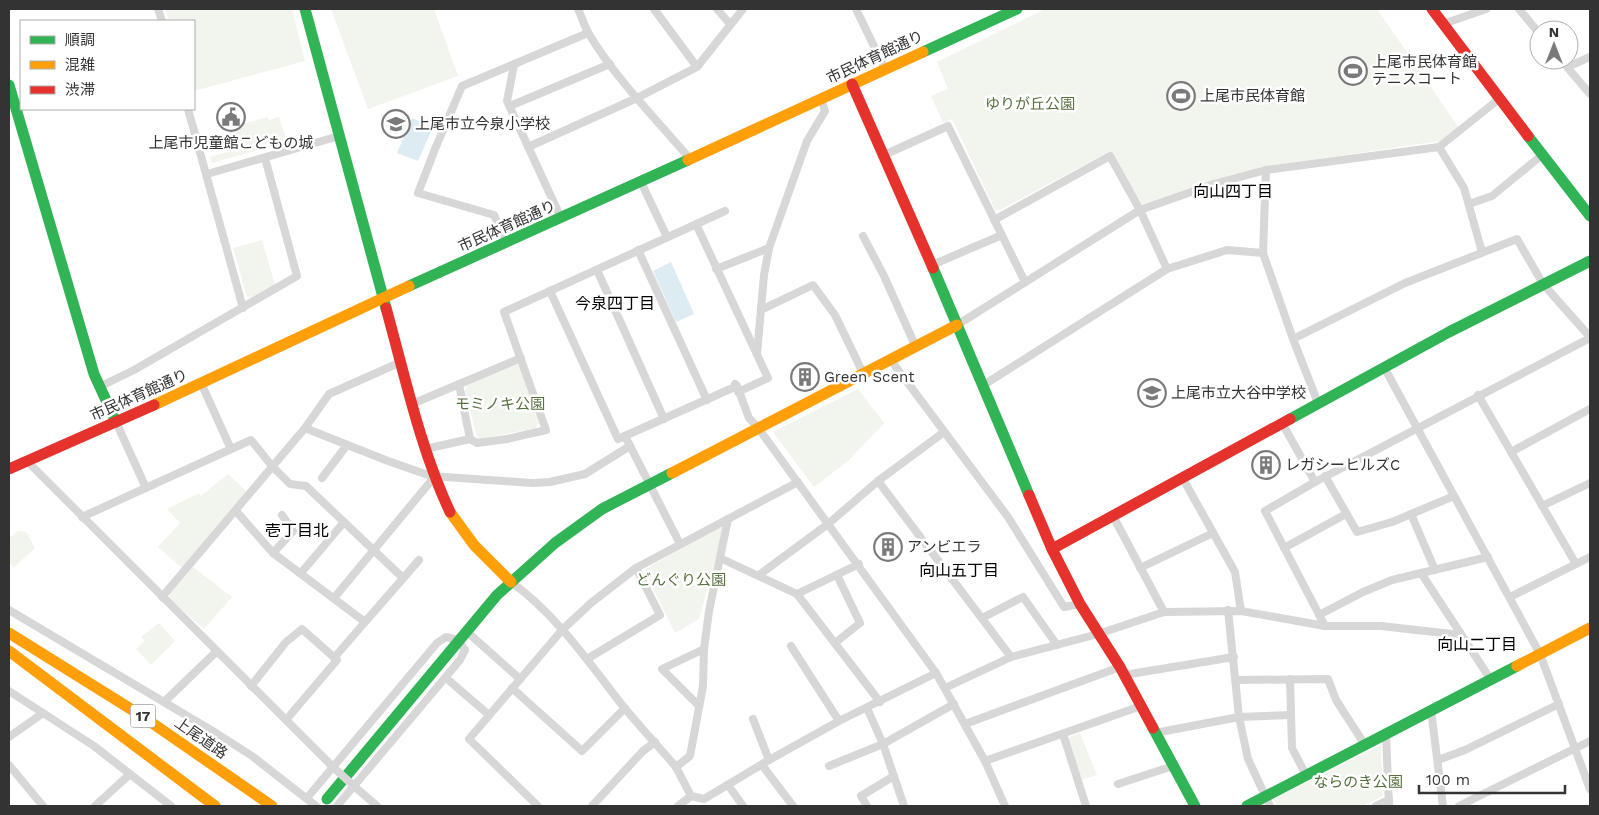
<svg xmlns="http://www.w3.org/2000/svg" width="1599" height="815" font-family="'Work Sans','Noto Sans JP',sans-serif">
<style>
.green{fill:#f1f5ed}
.water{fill:#ddebf3}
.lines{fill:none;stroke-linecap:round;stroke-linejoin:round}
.street{stroke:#d7d7d7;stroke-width:8}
.fast{stroke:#30b455;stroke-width:11}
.slow{stroke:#ff9f0a;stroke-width:11}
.jam{stroke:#e5322d;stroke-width:11}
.street-bridge{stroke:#d7d7d7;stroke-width:8}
.labels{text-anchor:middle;stroke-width:5;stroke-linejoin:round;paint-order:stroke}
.shield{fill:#fff;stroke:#707070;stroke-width:1}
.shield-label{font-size:14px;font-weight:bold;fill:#333}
.street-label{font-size:15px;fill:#333;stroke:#fff}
.poi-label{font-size:15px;fill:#333;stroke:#fff;text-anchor:start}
.park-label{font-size:15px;fill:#56703f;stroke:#fff}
.neighbourhood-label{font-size:16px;fill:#000;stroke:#fff}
</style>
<rect width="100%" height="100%" fill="#fff"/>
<!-- green -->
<g class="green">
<path d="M165,9h127l13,52 -111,30v-70h-25z"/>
<path d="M331,9h103l24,67 -90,33z"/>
<path d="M1045,9h332l82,119 -19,13 -179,26 -119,38 -32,-54 -110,59h-5l-43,-91 -9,4 -12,-27 17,-7 -11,-27z"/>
<path d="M268,117l1,3 10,-3 8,25 -75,21 -2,-6 24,-7 -6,-22z"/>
<path d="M262,240l13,45 -24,13 -4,-1 -14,-49z"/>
<path d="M515,364l5,1 19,58 -3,5 -56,11 -3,-2 -12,-46 2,-6z"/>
<path d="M858,389l26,34 -36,38 -34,26 -41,-55z"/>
<path d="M228,474l19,18 -64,77 -25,-22 22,-24 -13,-14 32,-16 2,3z"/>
<path d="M719,526l5,4 -25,89 -24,14 -31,-63z"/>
<path d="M18,531l8,1 9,16 -22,20 -4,-7v-23z"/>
<path d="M193,567l39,30 -28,32 -34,-30 -1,-4z"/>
<path d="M159,623l16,18 -24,24 -15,-16 9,-8 -4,-4z"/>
<path d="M1080,733l17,42 -16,5 -14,-40 2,-3z"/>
<path d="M1381,745l2,51 -21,10h-85l-4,-7z"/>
</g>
<!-- water -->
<g class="water">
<path d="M412,118l21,9 -15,34 -21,-8z"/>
<path d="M671,262l23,52 -18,8 -23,-51z"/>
</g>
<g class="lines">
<!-- street -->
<g class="street">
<path d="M158,9l4,12"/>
<path d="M578,9c4,8 6,17 11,25 26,44 68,86 101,125"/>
<path d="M654,9l43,58"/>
<path d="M717,9l13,15"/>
<path d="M856,9l29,60"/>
<path d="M1519,9l20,24"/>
<path d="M1443,24l43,-15"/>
<path d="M1561,60l29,34"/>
<path d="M514,65l-7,36 54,117"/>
<path d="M1567,67l23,-10"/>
<path d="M510,106l100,-42"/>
<path d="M188,109l55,199"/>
<path d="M528,147l109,-49 60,-31 46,-58"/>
<path d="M1439,147l25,41 18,64"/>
<path d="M884,155l64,-29 77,156"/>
<path d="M1266,170l-3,83 30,86 25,64"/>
<path d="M207,174l132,-38"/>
<path d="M641,182l26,55"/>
<path d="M1469,204l23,-8 50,-41"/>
<path d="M994,220l116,-64 30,54 27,59"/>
<path d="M696,224l72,154 -30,14"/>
<path d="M863,236l21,40 31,69"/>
<path d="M507,243l-13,-28 -76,-22 17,-44 27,-63 126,-53"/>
<path d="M638,250l69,150"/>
<path d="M932,265l70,-30"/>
<path d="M716,269l53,-21"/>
<path d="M597,270l67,149"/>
<path d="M550,291l68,148 119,-53 -2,-2"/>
<path d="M761,310l52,-25 22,30 28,58"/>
<path d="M957,325l183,-115 74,-26 52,-14 173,-23 60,-48"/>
<path d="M1293,339l112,-56 112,-44 26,45 47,53"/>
<path d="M757,354l7,-79 5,-27 38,-107 18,-30 -4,-12"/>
<path d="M890,359l118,158 56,90 16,-3"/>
<path d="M1384,367l156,287 50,135"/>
<path d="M201,383l30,66"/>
<path d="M737,386l12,32 10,11 177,244 49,88 20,45"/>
<path d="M982,386l185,-117 60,-19 36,3"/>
<path d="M99,387l35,-17 163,-94 -32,-118"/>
<path d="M1478,395l98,169"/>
<path d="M412,404l109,-46"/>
<path d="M116,422l30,66"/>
<path d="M1282,423l33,59"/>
<path d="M305,428l83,33 43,15 102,7 17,-1 35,-8 45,-28"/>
<path d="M625,436l55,108"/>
<path d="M470,439l7,4 30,-4 39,-9 -42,-118 221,-101"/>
<path d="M425,449l45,-10 -11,-55"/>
<path d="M1511,452l79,-43"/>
<path d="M27,461l307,307"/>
<path d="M1325,476l32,56 35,-10 62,-26"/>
<path d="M1182,477l53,95 6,39"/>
<path d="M322,478l25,-33"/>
<path d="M878,481l133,176"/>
<path d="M1542,506l48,-23"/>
<path d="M236,511l37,42 92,69 54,-62"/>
<path d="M1411,514l24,56"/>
<path d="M1113,516l51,96"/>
<path d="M82,517l169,-77 21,26 18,18 16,2 97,92"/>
<path d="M1284,548l62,-34"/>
<path d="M273,553l20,-22 -11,-16"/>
<path d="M720,558l77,36 62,-30"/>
<path d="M1140,568l73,-35"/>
<path d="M301,573l43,-51"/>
<path d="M1421,573l70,107"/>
<path d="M759,575l69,-51 50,-43 66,-49"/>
<path d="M511,582c45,32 78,81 112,124 17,21 36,41 53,61"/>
<path d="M797,594l83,108"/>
<path d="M162,597l143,-169 24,-34 72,-32"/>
<path d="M1510,597l80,-40"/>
<path d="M334,598l97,-117v-5"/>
<path d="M9,610l207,123 36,23 64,50"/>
<path d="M1228,610l11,107 9,42 22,47"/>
<path d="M1319,615l44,-23 29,-12 96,-23"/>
<path d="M982,618l41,-21 34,48"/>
<path d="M1325,626l-60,-115 50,-29 275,-144"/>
<path d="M466,631l54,48"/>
<path d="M835,643l25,-20 -23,-48"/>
<path d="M791,646l48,75"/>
<path d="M334,658l31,-36"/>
<path d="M587,659l73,-44 -24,-47"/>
<path d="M1124,675l110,-18"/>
<path d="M446,678l43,37"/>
<path d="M1290,679l2,69 14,27"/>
<path d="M1236,680l92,-1 8,21 29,45"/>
<path d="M251,686l35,-44 16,-13 35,31 -51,60"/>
<path d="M512,688l70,63 43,-43"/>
<path d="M945,688l66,-31 87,-23 66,-22 77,-1 84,15h56l80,9"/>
<path d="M9,691l85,55 77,60"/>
<path d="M164,702l52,-50"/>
<path d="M699,706l-37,-37 42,-20"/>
<path d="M867,708l16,36 21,62"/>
<path d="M1431,710l12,96"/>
<path d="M753,719l16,41"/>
<path d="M965,724l155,-57"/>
<path d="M1155,733l84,-16 52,-2"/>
<path d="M1063,734l23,72"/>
<path d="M1386,734l3,72"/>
<path d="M9,737l34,-24"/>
<path d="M1438,760l27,-10 94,-46"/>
<path d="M985,761l156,-55"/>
<path d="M9,765l34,41"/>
<path d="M762,765l31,41"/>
<path d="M829,766l54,-22 71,-40"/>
<path d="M1118,784l55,-18"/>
<path d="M728,785l15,21"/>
<path d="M355,787l22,19"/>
<path d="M691,796l-15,-29 14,-11 13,-70 1,-37 5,-38 19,-92 70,-37"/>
<path d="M691,796l13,3 65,-39 70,-39 97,-48"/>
<path d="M307,798l130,-155 9,-6 12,3 7,10 -5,10 -123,146"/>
<path d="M95,806l35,-32"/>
<path d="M538,806l-69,-67 93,-109 29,-27 45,-35 92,-49"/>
<path d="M592,806l51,-55 12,-9"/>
<path d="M678,806l13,-10"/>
<path d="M867,806l-6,-10 33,-20"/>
<path d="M1376,806l13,-6"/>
<path d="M1459,806l131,-65"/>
</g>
<!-- fast -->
<g class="fast">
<path d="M305,9l81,299"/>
<path d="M923,52l94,-43"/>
<path d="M9,85l85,289 22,48"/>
<path d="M1528,136l62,80"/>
<path d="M933,268l96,227"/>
<path d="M409,286l279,-126"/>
<path d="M1290,419l159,-87 141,-71"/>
<path d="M1153,728l42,78"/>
<path d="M327,799l170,-204 58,-52 47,-34 70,-36"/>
<path d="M1247,806l270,-140"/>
</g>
<!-- slow -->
<g class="slow">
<path d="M688,160l235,-108"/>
<path d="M154,405l255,-119"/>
<path d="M672,473l285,-148"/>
<path d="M450,512l24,33 37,37"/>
<path d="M9,633l133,83 130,90"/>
<path d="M9,651l206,155"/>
<path d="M1517,666l73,-38"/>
</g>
<!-- jam -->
<g class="jam">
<path d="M1432,9l96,127"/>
<path d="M852,84l81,184"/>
<path d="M386,308c19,68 34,140 64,204"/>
<path d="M9,469l145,-64"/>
<path d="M1029,495l23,54 28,55 40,63 33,61"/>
<path d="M1052,549l238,-130"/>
</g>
<!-- street-bridge -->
<path class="street-bridge" d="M334,768l21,19"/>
</g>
<!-- icons -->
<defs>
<symbol id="stadium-ring" viewBox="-11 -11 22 22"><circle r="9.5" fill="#fff" stroke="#7a7a7a" stroke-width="1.5"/><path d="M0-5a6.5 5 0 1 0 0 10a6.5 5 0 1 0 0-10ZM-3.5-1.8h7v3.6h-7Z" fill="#7a7a7a"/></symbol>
<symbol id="civic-ring" viewBox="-11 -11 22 22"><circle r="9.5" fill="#fff" stroke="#7a7a7a" stroke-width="1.5"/><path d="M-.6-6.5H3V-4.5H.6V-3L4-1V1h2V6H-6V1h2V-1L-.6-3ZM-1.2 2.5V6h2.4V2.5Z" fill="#7a7a7a"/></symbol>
<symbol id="school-ring" viewBox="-11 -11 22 22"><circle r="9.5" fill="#fff" stroke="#7a7a7a" stroke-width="1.5"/><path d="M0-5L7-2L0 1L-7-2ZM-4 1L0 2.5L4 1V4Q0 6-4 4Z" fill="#7a7a7a"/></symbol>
<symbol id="building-ring" viewBox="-11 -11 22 22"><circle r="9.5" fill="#fff" stroke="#7a7a7a" stroke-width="1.5"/><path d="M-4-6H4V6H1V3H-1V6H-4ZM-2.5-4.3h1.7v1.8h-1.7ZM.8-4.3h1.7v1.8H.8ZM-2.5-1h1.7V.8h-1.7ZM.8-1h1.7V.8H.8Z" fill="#7a7a7a"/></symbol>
</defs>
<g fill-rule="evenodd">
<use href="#stadium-ring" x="1337" y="55" width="32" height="32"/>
<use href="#stadium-ring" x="1165" y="80" width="32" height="32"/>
<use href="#civic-ring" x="215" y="101" width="32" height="32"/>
<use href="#school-ring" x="380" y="108" width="32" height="32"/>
<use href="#building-ring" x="789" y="361" width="32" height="32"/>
<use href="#school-ring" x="1136" y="377" width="32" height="32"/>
<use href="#building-ring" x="1250" y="449" width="32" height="32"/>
<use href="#building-ring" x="872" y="531" width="32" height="32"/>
</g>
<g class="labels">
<!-- shield labels -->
<rect class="shield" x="130.5" y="704.5" width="25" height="23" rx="4"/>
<g class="shield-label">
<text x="143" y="721">17</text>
</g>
<!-- street labels -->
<g class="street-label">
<text transform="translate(875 57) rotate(-25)" y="5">市民体育館通り</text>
<text transform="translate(507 226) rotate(-24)" y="5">市民体育館通り</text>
<text transform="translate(139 395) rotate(-24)" y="5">市民体育館通り</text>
<text transform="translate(201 738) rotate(35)" y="5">上尾道路</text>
</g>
<!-- poi labels -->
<g class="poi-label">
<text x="1372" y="67">上尾市民体育館<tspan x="1372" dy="17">テニスコート</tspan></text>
<text x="1200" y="101">上尾市民体育館</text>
<text x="415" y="129">上尾市立今泉小学校</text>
<text x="231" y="148" text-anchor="middle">上尾市児童館こどもの城</text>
<text x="824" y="382">Green Scent</text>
<text x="1171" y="398">上尾市立大谷中学校</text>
<text x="1285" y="470">レガシーヒルズC</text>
<text x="907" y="552">アンビエラ</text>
</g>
<!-- park labels -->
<g class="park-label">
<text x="1030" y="109">ゆりが丘公園</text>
<text x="500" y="409">モミノキ公園</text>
<text x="681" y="585">どんぐり公園</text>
<text x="1358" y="787">ならのき公園</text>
</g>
<!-- neighbourhood labels -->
<g class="neighbourhood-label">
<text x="1233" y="197">向山四丁目</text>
<text x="615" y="309">今泉四丁目</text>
<text x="297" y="536">壱丁目北</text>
<text x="959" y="576">向山五丁目</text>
<text x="1477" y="650">向山二丁目</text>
</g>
</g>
<!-- border -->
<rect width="1599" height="815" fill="none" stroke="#333333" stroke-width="20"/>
<!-- legend -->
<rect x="20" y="20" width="175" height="90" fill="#ffffff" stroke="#adadad"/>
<rect x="30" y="36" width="25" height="8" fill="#30b455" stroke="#adadad"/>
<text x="65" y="45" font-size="15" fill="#333333">順調</text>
<rect x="30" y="61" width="25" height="8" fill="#ff9f0a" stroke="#adadad"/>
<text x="65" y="70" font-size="15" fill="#333333">混雑</text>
<rect x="30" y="86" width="25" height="8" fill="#e5322d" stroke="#adadad"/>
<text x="65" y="95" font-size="15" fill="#333333">渋滞</text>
<!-- north arrow -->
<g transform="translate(1554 45)"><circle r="24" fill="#ffffff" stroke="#adadad"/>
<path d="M0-4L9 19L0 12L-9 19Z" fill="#7a7a7a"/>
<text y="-8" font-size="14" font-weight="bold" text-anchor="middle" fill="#333333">N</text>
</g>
<!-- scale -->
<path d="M1419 785v8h146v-8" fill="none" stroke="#333333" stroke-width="2.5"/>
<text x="1426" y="785" font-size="15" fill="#333333" stroke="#ffffff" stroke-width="4" paint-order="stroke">100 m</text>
</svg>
